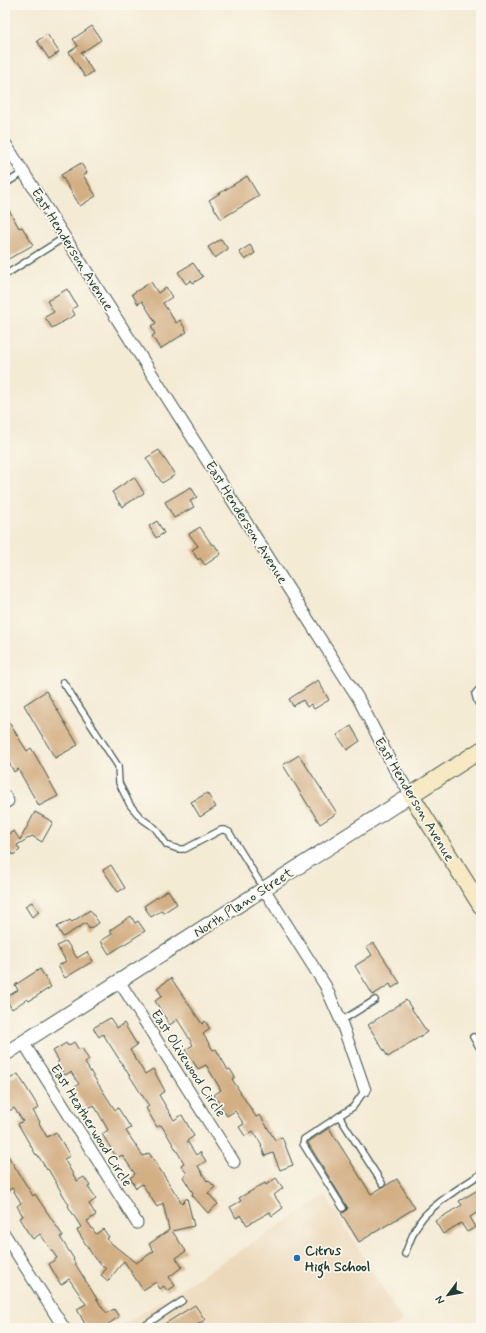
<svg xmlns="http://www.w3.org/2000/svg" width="486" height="1333" font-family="Mynerve,sans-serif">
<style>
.built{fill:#ecd8ba}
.building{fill:#d3af84}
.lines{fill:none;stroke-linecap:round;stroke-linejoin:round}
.service-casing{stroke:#3f574c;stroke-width:8}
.minor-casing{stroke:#3f574c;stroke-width:13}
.tertiary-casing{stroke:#3f574c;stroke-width:16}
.secondary-casing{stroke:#3f574c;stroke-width:18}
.service{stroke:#fff;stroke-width:5.5}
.minor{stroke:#fff;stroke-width:11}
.tertiary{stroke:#fff;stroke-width:14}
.secondary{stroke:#f6e9c3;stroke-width:16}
.poi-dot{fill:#1f6fb2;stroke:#fbf7ec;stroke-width:1.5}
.labels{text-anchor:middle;stroke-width:3.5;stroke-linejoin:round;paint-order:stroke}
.street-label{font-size:14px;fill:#1f3d34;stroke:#fbf7ec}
.poi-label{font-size:14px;font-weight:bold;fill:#1f3d34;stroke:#fbf7ec;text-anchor:start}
</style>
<rect width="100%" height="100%" fill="#fbf7ec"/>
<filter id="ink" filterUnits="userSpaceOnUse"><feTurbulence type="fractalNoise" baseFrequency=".025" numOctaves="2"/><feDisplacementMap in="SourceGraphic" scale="8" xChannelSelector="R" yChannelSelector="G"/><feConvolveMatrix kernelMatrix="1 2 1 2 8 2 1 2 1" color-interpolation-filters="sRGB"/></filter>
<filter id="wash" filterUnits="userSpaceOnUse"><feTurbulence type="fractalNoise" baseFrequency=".012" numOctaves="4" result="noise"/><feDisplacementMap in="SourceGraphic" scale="16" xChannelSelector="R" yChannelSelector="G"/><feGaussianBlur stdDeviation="0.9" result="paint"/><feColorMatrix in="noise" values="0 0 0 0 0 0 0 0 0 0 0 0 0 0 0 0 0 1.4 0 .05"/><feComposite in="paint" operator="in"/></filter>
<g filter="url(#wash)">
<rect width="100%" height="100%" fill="#f4ebd5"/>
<!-- built -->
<path class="built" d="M326,1196l77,125 -11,7h-273z"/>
<g id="blocks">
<!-- building -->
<g class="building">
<path d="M92,26l9,14 -20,13 12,19 -8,5 -16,-25 9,-6 -5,-7z"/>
<path d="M47,34l12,18 -10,7 -12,-18z"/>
<path d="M81,163l6,10 -4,2 13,21 -16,10 -19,-31z"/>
<path d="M247,176l12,20 -38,23 -12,-19z"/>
<path d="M5,203l14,25 3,-1 11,18 -28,16z"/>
<path d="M221,239l7,10 -13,9 -7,-11z"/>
<path d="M250,245l5,8 -10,7 -6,-8z"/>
<path d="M193,263l10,14 -10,6 -2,-3 -5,4 -8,-12z"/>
<path d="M151,282l7,11 8,-6 6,10 -9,6 13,20 4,-3 7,12 -27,17 -8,-13 3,-2 -4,-8 5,-3 -14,-22 -4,3 -6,-10z"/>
<path d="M67,289l10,17 -5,3 3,6 -23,13 -7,-11 9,-5 -7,-11z"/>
<path d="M159,450l16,25 -13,8 -16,-25z"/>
<path d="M134,477l10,16 -22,14 -10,-15z"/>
<path d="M191,487l6,10 -7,4 4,6 -20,11 -9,-16z"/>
<path d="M157,521l7,12 -8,5 -7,-12z"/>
<path d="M200,527l12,18 2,-1 7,10 -16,11 -5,-7 -2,2 -6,-10 6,-4 -9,-12z"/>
<path d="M318,680l11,20 -15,9 -3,-5 -4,3 -4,-7 -10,6 -4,-7z"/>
<path d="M46,691l32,54 -23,13 -31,-53z"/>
<path d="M5,716l22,35 4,-3 10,17 17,31 -19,10 -21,-37 -4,3 -9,-17z"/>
<path d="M351,726l9,15 -13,9 -10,-15z"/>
<path d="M299,755l38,58 -17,11 -37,-59z"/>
<path d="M207,793l9,14 -16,10 -9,-15z"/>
<path d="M35,812l18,10 -11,20 -10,-6 -15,9 3,5 -7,5 -2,-4 -6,4v-19l9,-5 6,9z"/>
<path d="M111,865l14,23 -7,4 -15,-22z"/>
<path d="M168,890l9,14 -14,9 -2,-2 -10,6 -7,-11z"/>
<path d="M32,902l7,10 -7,5 -7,-11z"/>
<path d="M90,910l9,13 -10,6 -3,-6 -23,14 -6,-10 13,-7 2,2z"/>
<path d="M131,916l4,7 3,-2 7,10 -36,23 -8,-13 11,-7 -2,-4z"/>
<path d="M66,941l11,17 10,-6 6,9 -28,17 -7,-12 8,-5 -9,-15z"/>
<path d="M374,943l26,40 -8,5 -2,-4 -17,11 -18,-29 17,-11 -5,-8z"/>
<path d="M40,969l11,18 -22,14 -2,-2 -15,10 -7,-11 13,-8 -3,-5z"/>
<path d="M171,978l31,46 3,-3 5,8 -7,5 10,16 3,-1 12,21 2,-1 5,8 -3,2 24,38 4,-2 15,25 7,-3 11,28 -13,5 -7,-17 -8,3 -4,-10 1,-1 -9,-14 -8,5 -6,-9 5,-3 -9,-13 -8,5 -4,-6 -9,-15 7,-5 -15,-25 -8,4 -13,-19 8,-5 -7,-12 -9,-14 -7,6 -15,-24 7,-5 -5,-8z"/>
<path d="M406,1000l21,32 -39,25 -20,-32z"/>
<path d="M110,1018l7,10 7,-5 13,22 -7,5 15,24 8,-5 12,22 -6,4 15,25 8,-5 12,21 -7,5 9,14 4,-3 6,9 -8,5 9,15 1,-1 7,7 -7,6 10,11 -10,9 -16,-18 1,-2 -10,-16 4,-3 -6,-9 3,-2 -16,-27 -7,-11 -4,2 -11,-19 3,-2 -46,-72 -4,3 -6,-9z"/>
<path d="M74,1042l5,8 3,-2 7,12 -4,3 30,47 3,-2 13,20 -5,3 17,25 6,-3 33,50 5,-5 7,28 -22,5 14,20 -10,7 6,9 -13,10 6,9 -8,5 -3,-5 -4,3 -4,-7 -13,8 -19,-29 -16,20 -7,-6 5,-6 -11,-10 -18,-29 4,-3 -13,-21 1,-1 -21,-36 -1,1 -10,-16 -1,1 -18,-31 5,-3 -9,-13 -5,3 -4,-7v-8l5,-3 -5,-8v-3l13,-8 21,34 -6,3 7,11 -1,1 8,14 9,-5 14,24 -6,3 13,22 7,-4 6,9 -2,1 8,12 -7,5 7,11 -9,6 9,13 7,-5 6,8 -3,2 30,24 18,-12 -5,-7 20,-14 -6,-27 -6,4 -15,-23 -6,4 -6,-10 5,-4 -13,-19 -5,3 -15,-24 6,-4 -14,-25 -7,4 -14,-21 6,-4 -8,-12 -6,3 -8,-12 2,-2 -6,-10 13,-8 2,3z"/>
<path d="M329,1128l42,66 26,-15 18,29 -56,34 -18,-29 4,-1 3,-4 -40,-65v-1z"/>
<path d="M5,1151l28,45 2,-2 28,42 -3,1 14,22 -1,1 30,49 4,4 7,-4 5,8 -17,11h-15l-10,-19 9,-5 -17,-25 -8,6 -12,-21 8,-6 -17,-24 -7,5 -6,-8 -8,-13 4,-2 -6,-10 4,-3 -9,-15 -7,5z"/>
<path d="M276,1178l7,10 -9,7 9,13 -11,8 -2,-4 -23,13 -6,-10 -5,3 -6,-11 11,-6 -2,-3 26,-15 1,2z"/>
<path d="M481,1188v22l-11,7 6,10 -9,5 -6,-9 -18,11 -8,-13 27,-16 -3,-4z"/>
<path d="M195,1305l10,15 -13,8h-34z"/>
</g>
</g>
</g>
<g filter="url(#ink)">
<use href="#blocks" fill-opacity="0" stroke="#3f574c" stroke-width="1"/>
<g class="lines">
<defs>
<g id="service">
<path d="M5,184l19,-12"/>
<path d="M5,275l60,-38"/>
<path d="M63,682l55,84 1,17 11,22 11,13 14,10 12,17 11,4h7l36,-19h4l4,2 35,57"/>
<path d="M481,687l-6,7 2,7 4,7"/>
<path d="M341,1021l34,-21"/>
<path d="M473,1037l8,13"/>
<path d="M339,1116l43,67"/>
<path d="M343,1208l-40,-64 1,-5 49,-32 12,-17"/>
<path d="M405,1254c5,-13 10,-28 20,-39 15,-15 38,-30 56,-41"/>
<path d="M141,1328l41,-27"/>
</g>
<g id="minor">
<path d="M5,143l353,555 37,72 16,25"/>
<path d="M5,796l3,5 -3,2"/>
<path d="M264,889l61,96 16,36 24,69"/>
<path d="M119,981l115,181"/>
<path d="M23,1042l114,181"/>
<path d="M5,1235l59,93"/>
</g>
<path id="tertiary" d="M5,1054l406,-259"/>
<path id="secondary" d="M481,750l-70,45 70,111"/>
</defs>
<!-- service casing -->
<use href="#service" class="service-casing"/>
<!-- minor casing -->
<use href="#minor" class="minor-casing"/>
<!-- tertiary casing -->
<use href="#tertiary" class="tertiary-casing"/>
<!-- secondary casing -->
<use href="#secondary" class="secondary-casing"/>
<!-- service -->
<use href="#service" class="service"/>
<!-- minor -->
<use href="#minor" class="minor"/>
<!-- tertiary -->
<use href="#tertiary" class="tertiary"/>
<!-- secondary -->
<use href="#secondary" class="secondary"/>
</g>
</g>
<!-- markers -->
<circle class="poi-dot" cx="297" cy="1258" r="4"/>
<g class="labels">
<!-- street labels -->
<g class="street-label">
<text transform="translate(73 249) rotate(58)" y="5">East Henderson Avenue</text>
<text transform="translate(247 522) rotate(58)" y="5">East Henderson Avenue</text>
<text transform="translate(415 799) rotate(59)" y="5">East Henderson Avenue</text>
<text transform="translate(243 902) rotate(-33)" y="5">North Plano Street</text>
<text transform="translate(189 1063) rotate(57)" y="5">East Olivewood Circle</text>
<text transform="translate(92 1125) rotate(58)" y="5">East Heatherwood Circle</text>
</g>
<!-- poi labels -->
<g class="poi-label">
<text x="305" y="1255">Citrus<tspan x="305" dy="16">High School</tspan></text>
</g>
</g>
<!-- margin -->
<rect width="486" height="1333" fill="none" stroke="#fbf7ec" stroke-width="20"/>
<!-- north arrow -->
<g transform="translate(448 1295) rotate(238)" stroke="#fbf7ec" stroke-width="3" paint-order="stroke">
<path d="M0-3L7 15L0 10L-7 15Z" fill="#1f3d34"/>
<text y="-6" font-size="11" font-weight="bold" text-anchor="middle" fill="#1f3d34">N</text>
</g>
</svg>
